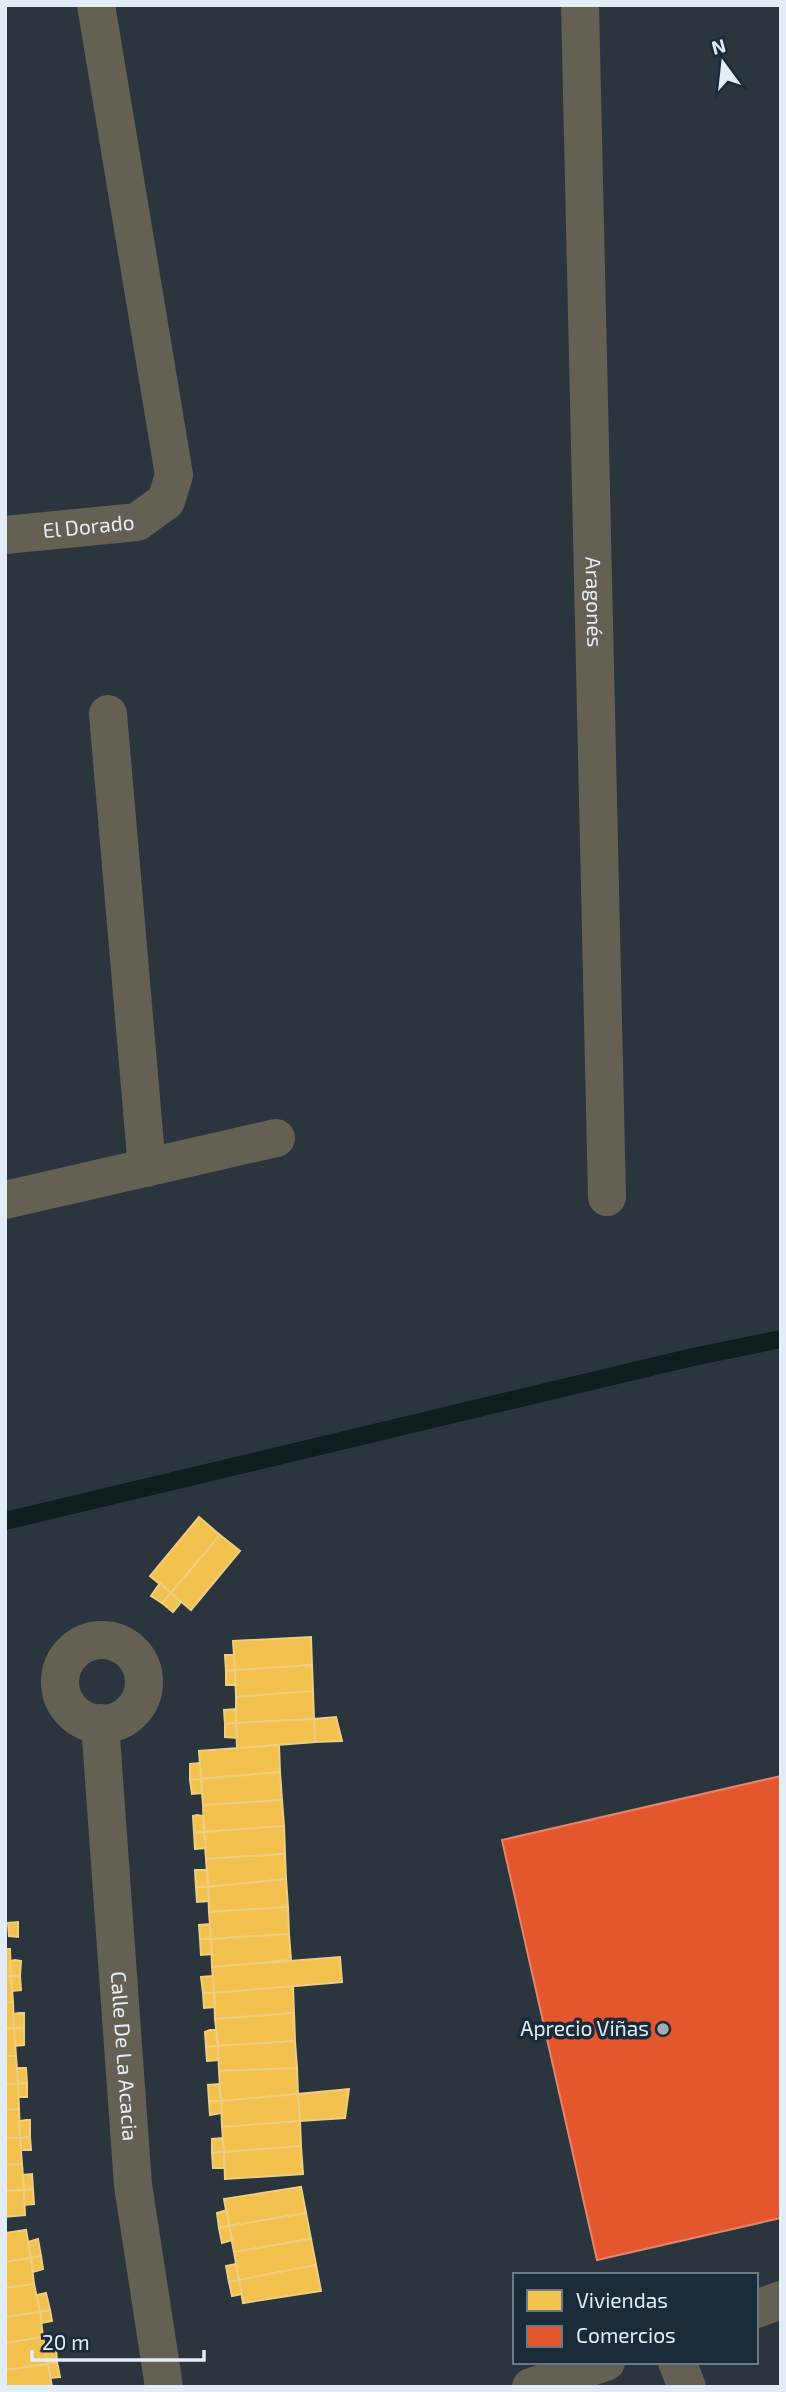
<svg xmlns="http://www.w3.org/2000/svg" width="786" height="2392" font-family="'Exo 2',sans-serif">
<style>
.homes{fill:#f2c14e;stroke:#eece81;stroke-width:2}
.shops{fill:#e4572e;stroke:#e4846a;stroke-width:2}
.lines{fill:none;stroke-linecap:round;stroke-linejoin:round}
.stream{stroke:#0f1d1e;stroke-width:18}
.minor{stroke:#646154;stroke-width:38}
.poi-dot{fill:#a3adb6;stroke:#1a2b39;stroke-width:2.5}
.labels{text-anchor:middle;stroke-width:7;stroke-linejoin:round;paint-order:stroke}
.street-label{font-size:21px;fill:#e3edf7;stroke:#1a2b39}
.poi-label{font-size:21px;fill:#e3edf7;stroke:#1a2b39;text-anchor:end}
</style>
<rect width="100%" height="100%" fill="#2b353d"/>
<!-- homes -->
<g class="homes">
<path d="M199,1517l21,18 -49,58 -21,-17z"/>
<path d="M220,1535l20,16 -49,59 -20,-17z"/>
<path d="M160,1583l11,10 -9,10 -11,-7z"/>
<path d="M171,1593l10,9 -8,10 -11,-9z"/>
<path d="M311,1637l1,28 -77,5 -2,-29z"/>
<path d="M225,1655h9l1,15 -9,1z"/>
<path d="M312,1665l1,26 -77,6 -1,-27z"/>
<path d="M235,1670v15h-9v-14z"/>
<path d="M313,1691l1,28 -78,4v-26z"/>
<path d="M236,1709v14l-11,1 -1,-14z"/>
<path d="M336,1717l6,24 -27,1 -1,-23z"/>
<path d="M314,1719l1,23 -78,6 -1,-25z"/>
<path d="M236,1723l1,15 -12,-1v-13z"/>
<path d="M279,1745l1,27 -79,7 -2,-28z"/>
<path d="M200,1763l1,16 -11,1v-16z"/>
<path d="M280,1772l2,28 -79,5 -2,-26z"/>
<path d="M201,1779l1,14 -10,1 -2,-14z"/>
<path d="M282,1800l2,26 -80,6 -1,-27z"/>
<path d="M197,1815l6,1 1,16 -10,1 -1,-17z"/>
<path d="M282,1826h2l1,28 -79,5 -2,-27z"/>
<path d="M204,1832l2,16 -11,1 -1,-16z"/>
<path d="M285,1854l1,25 -78,8 -2,-28z"/>
<path d="M195,1870h12l1,17h-12z"/>
<path d="M286,1879l2,28 -79,5 -1,-25z"/>
<path d="M196,1887h12l1,14 -12,1z"/>
<path d="M288,1907l1,27 -78,5 -2,-27z"/>
<path d="M18,1922v15l-9,-1 -1,-13z"/>
<path d="M210,1924l1,15h-11l-1,-14z"/>
<path d="M289,1934l2,26 -79,7 -1,-28z"/>
<path d="M200,1939h11l1,15 -11,1z"/>
<path d="M5,1949h5l1,27h-6z"/>
<path d="M340,1957l2,25 -128,11 -2,-26z"/>
<path d="M15,1960l6,1 -1,15h-9l-1,-15z"/>
<path d="M5,1976h6l2,26 -8,1z"/>
<path d="M11,1976h9l1,14 -9,1z"/>
<path d="M213,1976l1,17h-11l-2,-16z"/>
<path d="M293,1986l1,27 -79,6 -1,-26z"/>
<path d="M203,1993h11l1,14 -11,1z"/>
<path d="M13,2002l1,26 -9,1v-26z"/>
<path d="M19,2013h5v15h-10l-1,-14z"/>
<path d="M294,2013l1,28 -77,5 -3,-27z"/>
<path d="M14,2028h10v17l-9,1z"/>
<path d="M14,2028l2,28h-11v-27z"/>
<path d="M210,2030h6l2,16 -12,1 -1,-15z"/>
<path d="M295,2041l2,27 -78,3 -1,-25z"/>
<path d="M218,2046v14l-11,1 -1,-14z"/>
<path d="M5,2056h11l2,28h-13z"/>
<path d="M17,2068h9l1,15 -9,1z"/>
<path d="M297,2068l1,26 -77,7 -2,-30z"/>
<path d="M27,2083v14h-9v-13z"/>
<path d="M5,2084h13l1,25 -14,1z"/>
<path d="M219,2084l2,17h-12l-1,-16z"/>
<path d="M349,2089l-4,29 -45,3 -2,-27z"/>
<path d="M298,2094l2,27 -78,6 -1,-26z"/>
<path d="M209,2101h12l1,12 -12,2z"/>
<path d="M19,2109l1,29h-15v-28z"/>
<path d="M26,2120h4v17l-10,1 -1,-17z"/>
<path d="M300,2121l1,25 -77,6 -2,-25z"/>
<path d="M30,2137l1,13h-10l-1,-12z"/>
<path d="M5,2138h15l2,26 -17,1z"/>
<path d="M222,2138l2,14 -12,1v-14z"/>
<path d="M301,2146l2,28 -78,5 -1,-27z"/>
<path d="M224,2152v16h-11l-1,-15z"/>
<path d="M22,2164l2,26 -19,1v-26z"/>
<path d="M32,2174l1,15 -9,1 -1,-15z"/>
<path d="M301,2187l5,26 -77,13 -5,-27z"/>
<path d="M33,2189l1,15 -10,1v-15z"/>
<path d="M24,2190l1,25 -20,2v-26z"/>
<path d="M227,2210l2,16 -10,2 -2,-15z"/>
<path d="M306,2213l5,26 -77,13 -5,-26z"/>
<path d="M229,2226l3,14 -10,3 -3,-15z"/>
<path d="M26,2230l5,28 -26,4v-29z"/>
<path d="M38,2239l3,17 -10,2 -3,-16z"/>
<path d="M311,2239l5,26 -77,15 -5,-28z"/>
<path d="M41,2256l2,13 -10,3 -2,-14z"/>
<path d="M31,2258l3,26 -29,4v-26z"/>
<path d="M236,2264l3,16 -10,2 -3,-16z"/>
<path d="M316,2265l5,26 -78,12 -4,-23z"/>
<path d="M239,2280l3,14 -10,2 -3,-14z"/>
<path d="M34,2284l6,28 -35,5v-29z"/>
<path d="M46,2293l4,17 -10,2 -3,-17z"/>
<path d="M50,2310l2,11 -11,2 -1,-11z"/>
<path d="M40,2312l3,25 -38,6v-26z"/>
<path d="M43,2337l5,27 -43,6v-27z"/>
<path d="M52,2348h4l1,14 -9,2 -3,-15z"/>
<path d="M57,2362l3,15 -10,1 -2,-14z"/>
<path d="M48,2364l4,23h-47v-17z"/>
</g>
<!-- shops -->
<path class="shops" d="M781,1776v442l-184,42 -95,-420z"/>
<g class="lines">
<!-- stream -->
<path class="stream" d="M5,1521l688,-164 88,-18"/>
<!-- minor -->
<g class="minor">
<path id="s1" d="M580,5l27,1192"/>
<path id="s2" d="M5,535l132,-13 29,-21 8,-26 -78,-470"/>
<path d="M108,714l39,454"/>
<path d="M5,1200l271,-62"/>
<circle cx="102" cy="1682" r="42"/>
<path id="s3" d="M100,1723l33,462 31,202"/>
<path d="M756,2309l25,-9"/>
<path d="M677,2362l10,25"/>
<path d="M531,2387l75,-25"/>
</g>
</g>
<!-- markers -->
<circle class="poi-dot" cx="663" cy="2029" r="7"/>
<g class="labels">
<!-- street labels -->
<g class="street-label">
<text dy="7" stroke="none"><textPath href="#s2" startOffset="84">El Dorado</textPath></text>
<text dy="7" stroke="none"><textPath href="#s1" startOffset="597">Aragonés</textPath></text>
<text dy="7" stroke="none"><textPath href="#s3" startOffset="334">Calle De La Acacia</textPath></text>
</g>
<!-- poi labels -->
<g class="poi-label">
<text x="649" y="2036">Aprecio Viñas</text>
</g>
</g>
<!-- border -->
<rect width="786" height="2392" fill="none" stroke="#e3edf7" stroke-width="14"/>
<!-- legend -->
<rect x="513" y="2273" width="245" height="91" fill="#1a2b39" stroke="#6a7985" stroke-width="2"/>
<rect x="527" y="2290" width="35" height="21" fill="#f2c14e" stroke="#6a7985" stroke-width="2"/>
<text x="576" y="2308" font-size="21" fill="#e3edf7">Viviendas</text>
<rect x="527" y="2326" width="35" height="21" fill="#e4572e" stroke="#6a7985" stroke-width="2"/>
<text x="576" y="2343" font-size="21" fill="#e3edf7">Comercios</text>
<!-- north arrow -->
<g transform="translate(723 63) rotate(345)" stroke="#1a2b39" stroke-width="5" paint-order="stroke">
<path d="M0-5L12 26L0 18L-12 26Z" fill="#e3edf7"/>
<text y="-10" font-size="19" font-weight="bold" text-anchor="middle" fill="#e3edf7">N</text>
</g>
<!-- scale -->
<path d="M32 2350v10h172v-10" fill="none" stroke="#e3edf7" stroke-width="3.5"/>
<text x="42" y="2350" font-size="21" fill="#e3edf7" stroke="#1a2b39" stroke-width="5" paint-order="stroke">20 m</text>
</svg>
